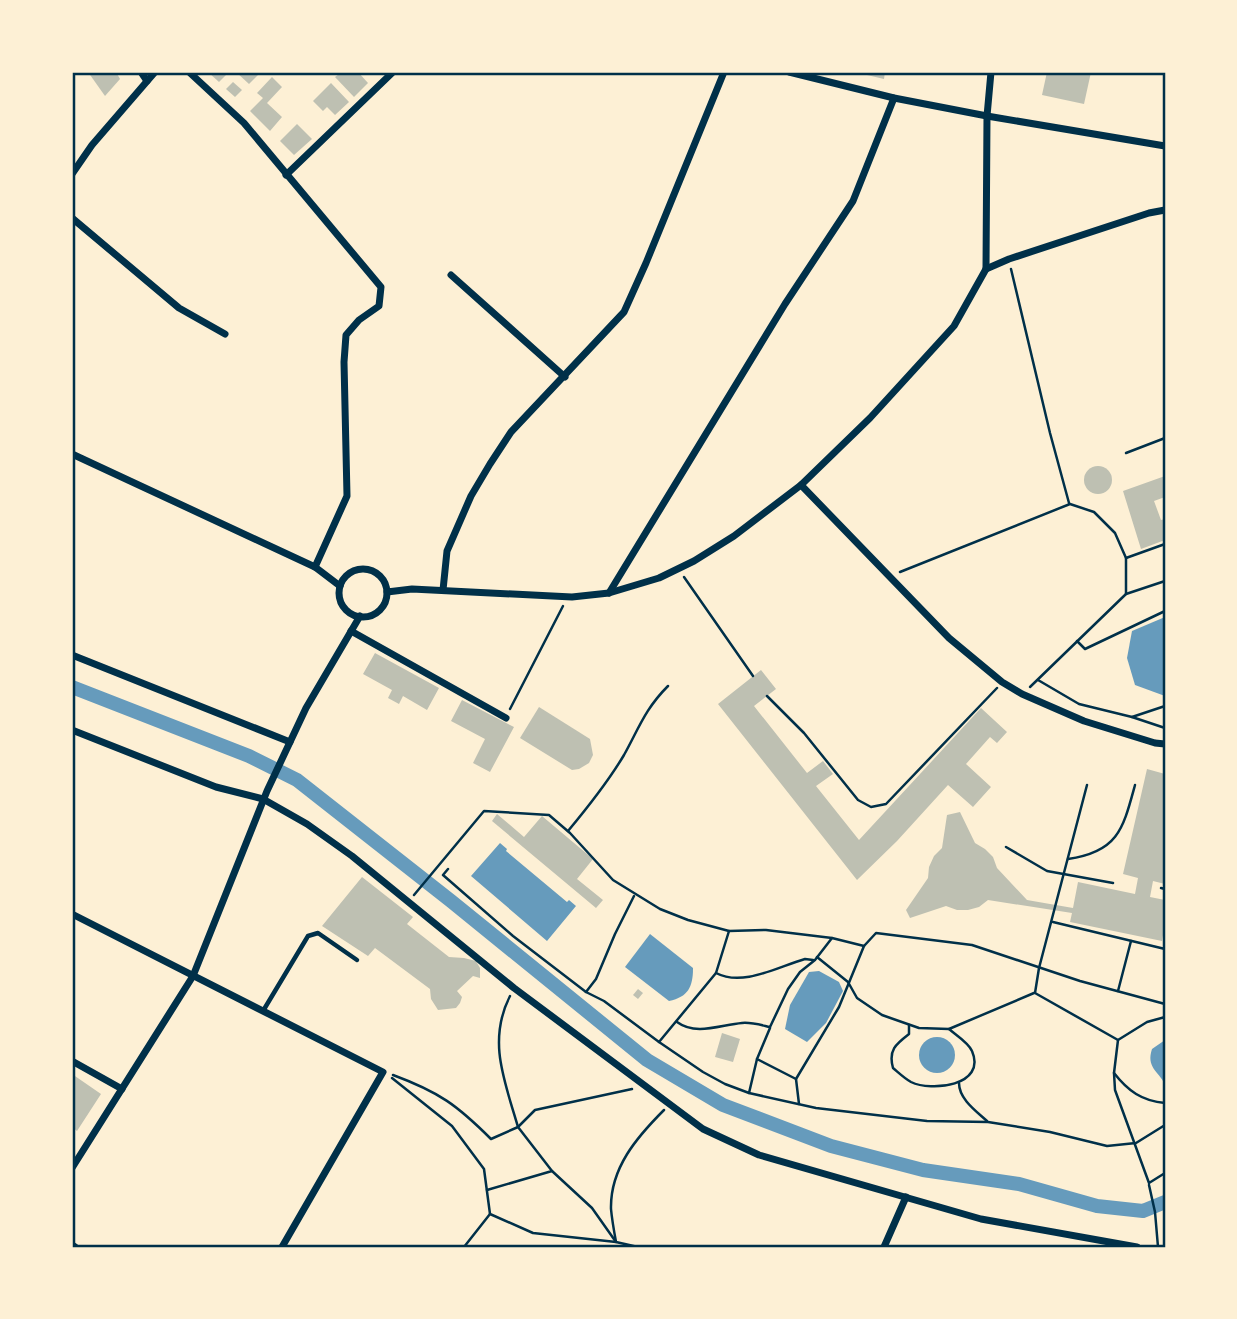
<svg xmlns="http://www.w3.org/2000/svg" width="1237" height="1319" font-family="Raleway,sans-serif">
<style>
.water{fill:#669bbc}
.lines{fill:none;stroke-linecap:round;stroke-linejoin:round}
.canal{stroke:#669bbc;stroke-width:14}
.building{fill:#bec0b2}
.path{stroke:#003049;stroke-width:2.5}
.service{stroke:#003049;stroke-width:4.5}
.minor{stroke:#003049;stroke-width:7}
.neatline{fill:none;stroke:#003049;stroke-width:2.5}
</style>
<rect width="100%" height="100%" fill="#fdf0d5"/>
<!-- water -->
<g class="water">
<path d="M1165,617v79l-30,-11 -8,-27 5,-27z"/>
<path d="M500,843l7,6 -1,2 61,51 2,-2 7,6 -29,35 -76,-65z"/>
<path d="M650,934l43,34c0,19 -5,29 -24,33l-44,-34z"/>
<path d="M819,971l20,11 4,9 -17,32 -19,19 -22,-13 5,-24 19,-33z"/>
<circle cx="937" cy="1055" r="18"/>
<path d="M1165,1040v44c-7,-13 -19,-17 -13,-35z"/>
</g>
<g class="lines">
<!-- canal -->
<path class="canal" d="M72,687l177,69 48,24 154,121 196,159 76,45 108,41 92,24 96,14 78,22 46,5 22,-9"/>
</g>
<!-- building -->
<g class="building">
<path d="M88,72h28l4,7 -15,17z"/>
<path d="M208,72h21l-10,10z"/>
<path d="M236,72h25l-12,12z"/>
<path d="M342,72h16l10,11 -14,14 -19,-20z"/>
<path d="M868,72h17l-1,7 -17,-4z"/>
<path d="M1047,72h44l-7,32 -42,-9z"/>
<path d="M272,77l10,10 -15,16 15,14 -12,14 -20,-20 13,-13 -6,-5z"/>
<path d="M233,82l9,8 -7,7 -9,-8z"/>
<path d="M331,83l18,19 -14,13 -8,-8 -4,4 -10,-10z"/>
<path d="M297,124l15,15 -18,16 -14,-14z"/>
<circle cx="1098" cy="480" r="14"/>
<path d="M1165,476v21l-11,4 7,19 4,-1v21l-24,9 -18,-58z"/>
<path d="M375,653l64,35 -12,22 -24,-14 -4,8 -11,-6 4,-8 -29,-16z"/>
<path d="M761,670l15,19 -22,17 53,67 16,-12 10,13 -17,12 43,54 122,-132 26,24 -10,11 -7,-6 -24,27 25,23 -18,20 -25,-22 -51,56 -40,39 -139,-176z"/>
<path d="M462,700l52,27 -24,45 -17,-9 12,-24 -34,-18z"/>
<path d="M539,707l51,32 3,16 -4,8 -10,6 -7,1 -52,-32z"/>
<path d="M1147,769l18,5v110l-12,-3 -3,16 15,3v23l-3,18 -92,-19 2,-9 -84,-13 -9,7 -11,3h-11l-11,-4 -36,12 -4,-8 22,-32 1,-11 5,-11 8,-8 5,-33 13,-3 15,31 10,6 8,8 4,11 30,32 46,8 5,-26 57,12 3,-16 -15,-4z"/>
<path d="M497,814l27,23 18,-21 51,43 -16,20 26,21 -7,8 -104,-87z"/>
<path d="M362,877l51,40 -6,7 42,33 15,1 12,3 4,7v10l-7,-2 -16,15 5,6 -2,6 -4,5 -18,2 -7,-11 -1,-10 -55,-41 -7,8 -46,-30z"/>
<path d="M638,989l5,4 -5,6 -5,-4z"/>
<path d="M722,1033l18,6 -7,23 -18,-5z"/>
<path d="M72,1074l29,20 -24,37 -5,-4v-23l2,-4 -2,-1z"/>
</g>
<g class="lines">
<!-- path -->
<g class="path">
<path d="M1011,269l39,164 19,70"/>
<path d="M1126,453l39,-15"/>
<path d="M1126,558l39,-14"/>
<path d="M900,572l170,-68 24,8 21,21 11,25v36"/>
<path d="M684,577l69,99"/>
<path d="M1077,641l8,8 80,-38"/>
<path d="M1038,680l41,24 53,13 33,-11"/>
<path d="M1030,687l96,-93 39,-13"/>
<path d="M767,696l37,37 54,67 13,7 15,-3 111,-116"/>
<path d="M510,709l53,-103"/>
<path d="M1132,717l33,11"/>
<path d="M1087,785l-48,183 -4,25 83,47"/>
<path d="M568,831c20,-24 40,-49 56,-76 15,-27 21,-46 44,-69"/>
<path d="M1006,847l41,24 66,12"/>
<path d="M1068,859c50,-7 55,-30 67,-74"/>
<path d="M448,869l-5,6 70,61 73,56"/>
<path d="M1161,888l4,1"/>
<path d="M414,895l70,-84 65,4 21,18 43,47 47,29 28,11 41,11 37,-1 66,8 32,8 12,-13 96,12 108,36 85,23"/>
<path d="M634,896l-19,38 -19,45 -10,13 18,9 55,41 57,-69 13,-42"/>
<path d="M1053,922l112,27"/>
<path d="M817,957l31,25 9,16 25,17 37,13 30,1"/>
<path d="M716,973c27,14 61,-6 89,-14l8,1"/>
<path d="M1118,991l13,-50"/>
<path d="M1165,1017l-18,5 -29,18 -4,33 1,17 34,93 16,-10"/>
<path d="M677,1022c19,14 43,3 65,1 9,-1 19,2 28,4l18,-38 12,-17 15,-12 17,-22"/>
<path d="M909,1025v9c-13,10 -21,16 -16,34 6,5 11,10 18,14 20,10 76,4 61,-31 -3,-8 -16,-16 -23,-22l85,-36"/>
<path d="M770,1028l-13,31 39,20"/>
<path d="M659,1042l44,30 22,12 24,9 67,15 111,13 61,1 62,10 57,14 29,-3 29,-18"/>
<path d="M1114,1073c14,18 28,28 51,30"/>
<path d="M393,1075c46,17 64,30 98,64l27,-12c-13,-45 -31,-86 -8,-131"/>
<path d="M392,1078l60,48 32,43 6,45 43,19 83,9c-2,-11 -4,-22 -5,-33 -1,-41 26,-72 53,-99"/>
<path d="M959,1083c0,16 17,28 28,38"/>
<path d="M749,1093l8,-34"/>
<path d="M799,1104l-3,-25 43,-72 25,-61"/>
<path d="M552,1171l40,37 24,34 22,5"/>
<path d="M1149,1185l6,27 3,35"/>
<path d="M487,1190l65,-19 -34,-44 17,-17 97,-21"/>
<path d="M464,1247l26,-33"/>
</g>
<!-- service -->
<path class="service" d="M263,1011l45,-75 10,-3 39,27"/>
<!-- minor -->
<g class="minor">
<path d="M141,72l6,9"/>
<path d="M189,72l55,51 137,164 -2,19 -20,14 -13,15 -2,27 3,134 -32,71"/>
<path d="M789,72l105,26 93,18 178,30"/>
<path d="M72,174l20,-29 63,-73"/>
<path d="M286,175l107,-103"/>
<path d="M72,218l107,90 46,26"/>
<path d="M986,269l23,-10 140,-46 16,-3"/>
<path d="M451,275l114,102"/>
<path d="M72,454l243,113 25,19"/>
<path d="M801,485l148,153 53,44 20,12 62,27 71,22 10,1"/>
<circle cx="363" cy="593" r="24"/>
<path d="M443,590l4,-39 24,-55 19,-32 21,-32 113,-120 22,-49 78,-191"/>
<path d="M387,592l25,-3 160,8 37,-4 50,-15 35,-17 40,-25 67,-51 69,-67 84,-92 32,-57 1,-153 4,-44"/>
<path d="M609,593l176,-289 68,-103 41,-103"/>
<path d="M351,631l155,87"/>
<path d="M72,655l218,87"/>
<path d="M72,730l144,57 47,12 44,25 45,32 162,132 189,141 56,26 222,64 156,28"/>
<path d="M72,914l311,158 -101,175"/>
<path d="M72,1061l50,28"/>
<path d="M72,1168l121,-192 74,-185 39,-83 54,-92"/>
<path d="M72,1245l3,2"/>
<path d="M884,1247l22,-50"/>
</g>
</g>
<!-- border -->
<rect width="1237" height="1319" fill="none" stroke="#fdf0d5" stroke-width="147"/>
<rect x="74" y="74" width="1090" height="1172" class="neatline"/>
</svg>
